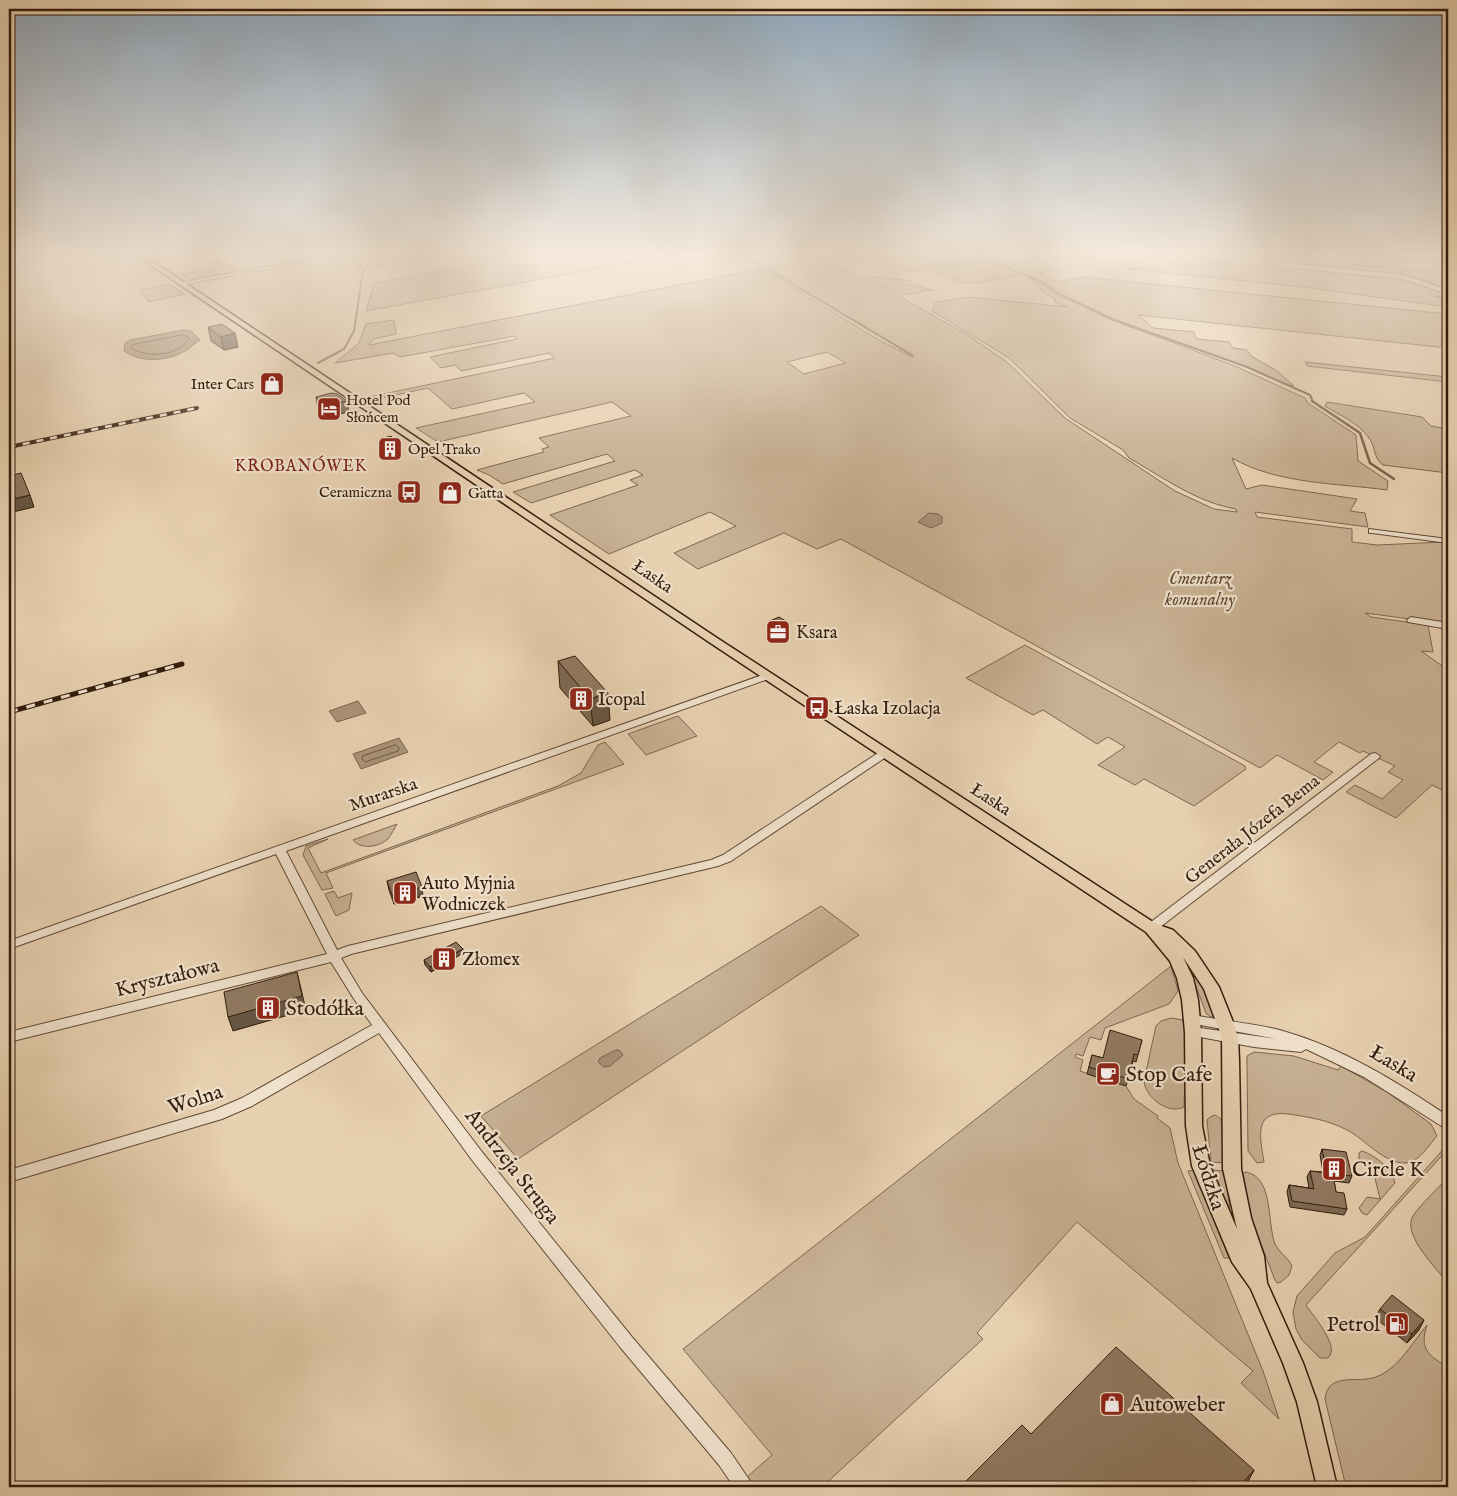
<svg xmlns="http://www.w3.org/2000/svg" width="1457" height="1496" font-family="'IM FELL English',serif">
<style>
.green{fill:#c9b295;stroke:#7e6750;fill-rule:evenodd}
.water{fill:#aa9379;stroke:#7a634d}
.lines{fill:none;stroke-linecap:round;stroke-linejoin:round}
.shore{stroke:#6e5842;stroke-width:1}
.stream-far1{stroke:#7a634d;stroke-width:2}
.stream{stroke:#7a634d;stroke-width:2.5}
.minor-casing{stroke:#604935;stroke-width:2}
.major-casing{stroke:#331c0c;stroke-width:3}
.minor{fill:#f0e1cc;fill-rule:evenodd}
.major{fill:#e8d1b1;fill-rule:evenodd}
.rail-far1-casing{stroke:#331c0c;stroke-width:4}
.rail-casing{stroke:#331c0c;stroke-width:5}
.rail-far1{stroke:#f0e1cc;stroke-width:2.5;stroke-dasharray:7;stroke-linecap:butt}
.rail{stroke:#f0e1cc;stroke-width:3;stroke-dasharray:9;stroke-linecap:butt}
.wall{fill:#7d6954;stroke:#331c0c}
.shaded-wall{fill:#665545;stroke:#331c0c}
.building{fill:#917a62;stroke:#331c0c}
.labels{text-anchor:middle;stroke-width:4.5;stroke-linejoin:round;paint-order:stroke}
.far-poi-label{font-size:15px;fill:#331c0c;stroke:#f0e1cc;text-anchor:start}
.far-neighbourhood-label{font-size:16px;letter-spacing:1px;fill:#7a1f14;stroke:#f0e1cc}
.street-label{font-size:18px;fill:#331c0c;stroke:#f0e1cc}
.park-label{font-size:18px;font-style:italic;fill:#604935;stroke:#f0e1cc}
.poi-label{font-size:18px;fill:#331c0c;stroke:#f0e1cc;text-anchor:start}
.near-street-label{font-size:21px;fill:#331c0c;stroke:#f0e1cc}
.near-poi-label{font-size:21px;fill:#331c0c;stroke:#f0e1cc;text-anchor:start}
</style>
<rect width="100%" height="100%" fill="#e8d1b1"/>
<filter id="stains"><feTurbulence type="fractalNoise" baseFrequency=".004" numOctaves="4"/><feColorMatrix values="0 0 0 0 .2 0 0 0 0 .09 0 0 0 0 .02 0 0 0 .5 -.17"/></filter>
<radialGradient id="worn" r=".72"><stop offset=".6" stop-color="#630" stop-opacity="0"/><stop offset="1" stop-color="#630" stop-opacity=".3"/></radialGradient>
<!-- green -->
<g class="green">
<path d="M358,253h95l-84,15z"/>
<path d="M543,253h142l-319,58 8,-28z"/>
<path d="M814,253h76l-57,9z"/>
<path d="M1003,253h24l31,17 -18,3 17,9 26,-5 365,37v34l-310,-33 15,13 41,4 2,7 33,3 4,6 14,2 4,6 26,15 17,15 -10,-2 -36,-17 -134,-48 -57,-27 -11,-9 -65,-27z"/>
<path d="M1230,253l218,20v7h-2l2,8c-10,0 -21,-10 -36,-11l17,5 13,9 6,1v5l-14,-1 14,3v8l-145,-20 -175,-18 75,-12 209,20 -204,-21z"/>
<path d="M1357,253l67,5 1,6 -67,-6z"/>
<path d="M979,257l44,18 -48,8h-10l-29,-9 -3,-6 -22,4 -6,-4z"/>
<path d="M818,258l68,31 80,45 41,28 58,56 110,73 39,18 23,3 -1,-3c-40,-7 -72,-31 -107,-51l-6,-8 -53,-32 -61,-60 -77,-47 4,-9 32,-5 99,10 -12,-5v-4l-12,-6 -3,-7 -9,-3 -2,-4 14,6 8,7 59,28 125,47 70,32 3,5 48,32 2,26 30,20 -1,9c-51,-7 -110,-6 -155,-32l14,31 16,-4 95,14 -7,12 15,2 3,14 -113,-15 2,5 95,12v13l25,3 66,-3 2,13 3,1v68l-83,-11 6,4 57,8 5,27 -12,-1 27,19v123l-16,-8 -36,33 -50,-26 9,-7 27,14 21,-19 -15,-8 7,-6 -32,-15 -3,2 -21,-11 -25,20 19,10 -10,8 -46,-25 -17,13 -419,-229 -24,10 -33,-16 -86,36 -24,-16 62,-27 -26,-14 -101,42 -59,-39 88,-30 -8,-5 13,-5 -8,-5 -104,33 -18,-11 102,-31 -8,-7 -104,30 -14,-9 -12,-5 67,-18 -2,-3 7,-2 -10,-9 92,-22 -19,-14 -174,40 -22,-14 119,-26 -11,-9 -72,16 -24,-21 -55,12 -4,-3 186,-39 -6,-5 -88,18 -5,-6 -15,3 -11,-11 87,-18 -2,-3 -115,21 -7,-4 -58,10 24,-20 7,-19 28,-4 2,14 -23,5 -4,6 393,-76 117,71 31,16 3,-1 -146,-87zM827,352l19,11 -42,11 -17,-12z"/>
<path d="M221,262l5,5 7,-1 5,5 -49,9 -8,-6 35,-5 -4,-6z"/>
<path d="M878,277l34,4 -5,3 25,6 -29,5 -34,-17z"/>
<path d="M169,284l16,10 -36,8 -9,-12z"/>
<path d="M1305,362l143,15v5l-141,-16z"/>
<path d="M1327,402l95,15 9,9 17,3v44l-65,-8c-10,-7 -7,-18 -14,-27 -10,-15 -30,-23 -44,-32z"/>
<path d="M1025,645l220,121 1,3 -52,37 -50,-27 -9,6 -37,-20 27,-18 -17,-10 -11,7 -54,-34 -10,5 -67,-37z"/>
<path d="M678,716l19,20 -51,19 -18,-21z"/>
<path d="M605,742l19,22 -298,109 7,15 -11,2 -19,-35 3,-9 22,-7 -20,9 13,25 237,-87 23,-13 17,-28z"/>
<path d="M397,824c-3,5 -6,11 -9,15 -9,8 -27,11 -35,1z"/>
<path d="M334,891l4,7 14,-5 -3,17 -13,6 -11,-22z"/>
<path d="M821,906l38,29 -341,224 -37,-43z"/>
<path d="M1174,945c20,21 31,44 41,71l-1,1h-4l-4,-4 -14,-37z"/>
<path d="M1171,966l7,25 -9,13 -64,24 -4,12 -11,-3 -7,19 -7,-2 -1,3 8,3 -3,11 46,15 8,13 24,17 -1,2 13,10 8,35 85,208 16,48 -38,-36 12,-12 -176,-149 -100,111 6,6 -161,148 -69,-1 -7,-8 26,-23 -89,-106z"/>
<path d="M1171,1018l12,2 3,18 -2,69c-16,8 -39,-10 -40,-26l12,-55 5,-5z"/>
<path d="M1254,1052l40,4 44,14 3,-4 46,26 44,32 6,12c-8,9 -18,26 -31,27 -22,1 -41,-24 -59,-33 -19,-10 -38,-13 -59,-16 -35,-4 -28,23 -24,48l-7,1 -9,-12 -1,-88v-7z"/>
<path d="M1215,1115l6,4 3,44 -13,-1 -4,-42 3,-3z"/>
<path d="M1448,1144v5l-142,156c7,11 35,42 22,53h-8l-18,-18 -6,-11 -3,-17 4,-16 38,-43 30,-16z"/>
<path d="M1362,1151c14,5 30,17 33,32l-28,32 -5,-2 -3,-5 8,-11 13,2 -9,-38 -12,-1v-7z"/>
<path d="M1194,1170l35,88h-5l-36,-87z"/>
<path d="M1212,1170l13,1 5,39z"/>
<path d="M1246,1172c28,5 21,52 29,72 4,9 13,13 17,22l-3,9 -8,7 -4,1 -2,-3 -23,-59 -9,-48z"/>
<path d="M1448,1177v106c-11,-14 -44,-46 -36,-65 3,-8 29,-33 36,-41z"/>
<path d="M1427,1325c-8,23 1,31 21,42v118l-1,2h-101l-21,-88c3,-28 32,-15 51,-22 22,-8 36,-34 51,-52z"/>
</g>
<!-- water -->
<g class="water">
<path d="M183,330l8,1 9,9c-5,2 -7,6 -12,9 -17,12 -46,15 -64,2l1,-8 5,-3z"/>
<path d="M929,513l9,1 4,3v6l-11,5 -13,-6z"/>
<path d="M358,701l8,12 -29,9 -8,-11z"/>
<path d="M399,738l9,14 -47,17 -8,-15z"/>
<path d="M616,1050h3l4,5 -13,11 -6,1 -6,-5 2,-4z"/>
</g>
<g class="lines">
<!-- shore -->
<g class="shore">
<path d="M183,335l7,3c-13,19 -41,20 -60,10l2,-3z"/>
<path d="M396,745l3,3 -1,3 -33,11 -3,-3 1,-3z"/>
</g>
<!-- stream-far1 -->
<g class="stream-far1">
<path d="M740,253l173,103"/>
<path d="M972,253l72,30 11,9 56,27 136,48 63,28 3,7"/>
<path d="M318,363l26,-14 10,-18 9,-61 -12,-17"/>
</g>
<!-- stream -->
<path class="stream" d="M1312,401l48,32 10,30 24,16"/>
<defs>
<g id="minor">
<path d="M342,253h11l-172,32 -3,-2z"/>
<path d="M1190,253l214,22 44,15v4l-45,-15 -192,-19z"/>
<path d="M1369,529l79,10v4l-76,-10h-3z"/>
<path d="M1411,617l37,6v6l-40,-7 -1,-2z"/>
<path d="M768,673l5,3 -2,2 -485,173 51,99 11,-4 363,-86 12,-5 158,-104h8l1,2 -1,2 -158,106 -13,5 -367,88 -10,4 21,35 120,159 150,185 99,116 19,28 2,6h-18l-15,-22 -99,-118 -148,-187 -93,-127 -127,73 -30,13 -213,63v-12l205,-60 28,-12 130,-73 -18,-26 -23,-37 -322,80v-10l318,-78 -51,-100 -267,95v-8z"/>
<path d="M1375,753l5,3 -1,2 -224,173h-8l-2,-3 2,-3 224,-171z"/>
<path d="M1193,1015c30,6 61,8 90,16 60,17 114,51 165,85v13l-5,-2 -79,-50 -58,-28 -5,3 -47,-5 -65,-12 -2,-3 2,-3 4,-2 84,12 -88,-16 -2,-3 2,-3z"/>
</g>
<path id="major" d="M133,253h7l577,385 439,286 17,6 22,21 24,36 16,40 3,11 1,22 2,109 10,49 13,38 3,27 36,80 14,39 20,85h-20l-20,-85 -14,-39 -32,-74 -19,-27 -40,-96 -6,-40 -1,-94 -3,-32 -5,-22 -7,-17 -24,-29 -437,-290zM1183,957l21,32 18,49 1,131 14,60 -27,-63 -8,-40 -1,-94 -3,-32 -5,-22z"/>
</defs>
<!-- minor casing -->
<use href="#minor" class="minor-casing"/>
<!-- major casing -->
<use href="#major" class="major-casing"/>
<!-- minor -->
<use href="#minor" class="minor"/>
<!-- major -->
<use href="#major" class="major"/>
<defs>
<path id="rail-far1" d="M9,447l188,-39"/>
<path id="rail" d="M9,712l173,-48"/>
</defs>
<!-- rail-far1 casing -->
<use href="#rail-far1" class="rail-far1-casing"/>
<!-- rail casing -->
<use href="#rail" class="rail-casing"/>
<!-- rail-far1 -->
<use href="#rail-far1" class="rail-far1"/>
<!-- rail -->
<use href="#rail" class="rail"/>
</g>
<!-- wall -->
<g class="wall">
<path d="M208,327l30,20 -14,3 -13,-9z"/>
<path d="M316,397l31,4 2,11 -21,4 -10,-8z"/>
<path d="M380,439l18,4 1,8 -11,3 -7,-8z"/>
<path d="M767,626l21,6 -15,7 -6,-4z"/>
<path d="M558,661l52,59 -17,6 -33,-38z"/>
<path d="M387,881l36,15 -29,8 -5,-14z"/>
<path d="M463,949v4l-32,19 -6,-7 -1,-5z"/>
<path d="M1142,1040l-6,22 -3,-1 -7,25 -39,-12 5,-19 11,3z"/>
<path d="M1322,1149l30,27 -3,7 -15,-2 2,11 11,17 -3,6 -54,-8 -3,-15 2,-7 20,3 -2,-11 3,-6 13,1 -3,-17z"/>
<path d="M1380,1309l39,21 -12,13 -32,-25z"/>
<path d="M1254,1470l-9,17h-285z"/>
</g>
<!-- shaded-wall -->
<g class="shaded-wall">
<path d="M235,333l3,14 -14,3 -3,-13z"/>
<path d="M347,401l2,11 -21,4 -2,-11z"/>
<path d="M398,443l1,8 -11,3 -2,-8z"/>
<path d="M30,495l4,12 -25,6v-13z"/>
<path d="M789,623l-1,9 -15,7 1,-9z"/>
<path d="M608,693l2,27 -17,6 -3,-27z"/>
<path d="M422,887l1,9 -29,8 -2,-9z"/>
<path d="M463,949v4l-32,19 -1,-5z"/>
<path d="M297,972l9,38 -73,21 -5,-14z"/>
<path d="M1424,1320l-5,10 -12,13 5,-9z"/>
<path d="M1254,1470l-9,17h-6z"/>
</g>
<!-- building -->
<g class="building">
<path d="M222,324l13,9 -14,4 -13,-10z"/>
<path d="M331,393l6,1 10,7 -21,4 -10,-8z"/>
<path d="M391,436l7,7 -12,3 -6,-7z"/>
<path d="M21,473l9,22 -21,5v-24z"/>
<path d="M779,617l10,6 -15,7 -7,-4 3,-5z"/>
<path d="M575,656l33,37 -18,6 -32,-38z"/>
<path d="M416,872l6,15 -30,8 -5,-14z"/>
<path d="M456,942l7,7 -33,18 -6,-7z"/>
<path d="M297,972l5,24 -74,21 -4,-25z"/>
<path d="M1110,1030l32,10 -4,15 -4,-1 -6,25 -39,-12 3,-12 11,3z"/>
<path d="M1322,1149l24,3 6,24 -19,-2 3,18 8,1 3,16 -55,-8 -3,-16 25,4 -4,-18 17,2z"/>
<path d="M1392,1295l32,25 -12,14 -32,-25z"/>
<path d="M1116,1347l138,123 -15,17h-40l-7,-7 -6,7h-226l62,-62 9,9z"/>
<path d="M528,1482l1,4 5,-2 2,3h-18z"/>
</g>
<!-- sky -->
<linearGradient id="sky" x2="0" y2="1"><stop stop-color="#8fa7bc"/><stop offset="0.55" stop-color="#f5eadc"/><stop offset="1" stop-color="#f5eadc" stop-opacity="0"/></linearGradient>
<rect width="1457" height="462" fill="url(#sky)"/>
<!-- icons -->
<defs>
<symbol id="shop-square" viewBox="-11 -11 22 22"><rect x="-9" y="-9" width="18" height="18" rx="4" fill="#8f2418" stroke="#f0e1cc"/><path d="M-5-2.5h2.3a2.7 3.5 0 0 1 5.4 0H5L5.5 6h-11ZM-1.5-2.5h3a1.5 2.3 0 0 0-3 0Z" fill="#fff"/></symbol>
<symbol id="hotel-square" viewBox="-11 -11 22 22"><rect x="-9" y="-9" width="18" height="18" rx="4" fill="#8f2418" stroke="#f0e1cc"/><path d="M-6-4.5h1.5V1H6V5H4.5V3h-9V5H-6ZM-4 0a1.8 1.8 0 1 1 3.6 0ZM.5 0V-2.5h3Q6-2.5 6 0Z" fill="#fff"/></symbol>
<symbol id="building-square" viewBox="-11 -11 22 22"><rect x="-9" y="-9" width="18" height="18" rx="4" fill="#8f2418" stroke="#f0e1cc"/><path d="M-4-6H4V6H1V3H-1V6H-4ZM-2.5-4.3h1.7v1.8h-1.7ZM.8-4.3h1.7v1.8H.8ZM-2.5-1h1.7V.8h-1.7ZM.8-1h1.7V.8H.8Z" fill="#fff"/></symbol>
<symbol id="bus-square" viewBox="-11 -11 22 22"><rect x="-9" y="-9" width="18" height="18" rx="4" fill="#8f2418" stroke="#f0e1cc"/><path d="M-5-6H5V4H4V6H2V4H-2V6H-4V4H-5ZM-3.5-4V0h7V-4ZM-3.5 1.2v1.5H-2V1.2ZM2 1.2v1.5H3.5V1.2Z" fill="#fff"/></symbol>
<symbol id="office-square" viewBox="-11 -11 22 22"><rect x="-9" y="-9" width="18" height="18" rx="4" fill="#8f2418" stroke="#f0e1cc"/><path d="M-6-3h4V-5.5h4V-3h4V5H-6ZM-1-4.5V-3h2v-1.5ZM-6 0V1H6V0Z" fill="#fff"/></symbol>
<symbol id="cafe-square" viewBox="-11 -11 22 22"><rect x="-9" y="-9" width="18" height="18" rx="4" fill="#8f2418" stroke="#f0e1cc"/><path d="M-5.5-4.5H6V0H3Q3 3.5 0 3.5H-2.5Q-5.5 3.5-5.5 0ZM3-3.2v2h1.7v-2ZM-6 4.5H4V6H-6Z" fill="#fff"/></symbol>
<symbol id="fuel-square" viewBox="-11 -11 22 22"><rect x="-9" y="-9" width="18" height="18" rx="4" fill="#8f2418" stroke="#f0e1cc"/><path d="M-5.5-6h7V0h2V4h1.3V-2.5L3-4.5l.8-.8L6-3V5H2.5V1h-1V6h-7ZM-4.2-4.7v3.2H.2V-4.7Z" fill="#fff"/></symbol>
</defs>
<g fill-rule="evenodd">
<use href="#shop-square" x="258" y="370" width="28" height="28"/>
<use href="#hotel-square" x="315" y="395" width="28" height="28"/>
<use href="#building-square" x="376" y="435" width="28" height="28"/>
<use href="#bus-square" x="395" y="478" width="28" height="28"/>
<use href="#shop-square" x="436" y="479" width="28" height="28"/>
<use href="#office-square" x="764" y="618" width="28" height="28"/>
<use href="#building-square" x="567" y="685" width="28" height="28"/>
<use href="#bus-square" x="803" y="694" width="28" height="28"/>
<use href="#building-square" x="391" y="879" width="28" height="28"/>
<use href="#building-square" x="430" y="945" width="28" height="28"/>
<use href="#building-square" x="254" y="994" width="28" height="28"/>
<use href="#cafe-square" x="1094" y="1060" width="28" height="28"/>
<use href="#building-square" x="1320" y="1155" width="28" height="28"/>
<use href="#fuel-square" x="1383" y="1310" width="28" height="28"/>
<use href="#shop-square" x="1098" y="1390" width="28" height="28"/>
</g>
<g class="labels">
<!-- far-poi labels -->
<g class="far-poi-label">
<text x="254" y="389" text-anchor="end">Inter Cars</text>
<text x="346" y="405">Hotel Pod<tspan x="346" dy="17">Słońcem</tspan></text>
<text x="408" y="454">Opel Trako</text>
<text x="392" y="497" text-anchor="end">Ceramiczna</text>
<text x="468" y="498">Gatta</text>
</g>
<!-- far-neighbourhood labels -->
<g class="far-neighbourhood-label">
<text x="301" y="471">KROBANÓWEK</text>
</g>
<!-- street labels -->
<g class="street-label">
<text transform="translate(653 576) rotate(34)" y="6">Łaska</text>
<text transform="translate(383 794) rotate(-19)" y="6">Murarska</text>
<text transform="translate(991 799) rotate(33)" y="6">Łaska</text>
<text transform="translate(1252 829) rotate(-38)" y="6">Generała Józefa Bema</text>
</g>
<!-- park labels -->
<g class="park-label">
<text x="1200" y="584">Cmentarz<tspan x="1200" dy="21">komunalny</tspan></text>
</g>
<!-- poi labels -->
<g class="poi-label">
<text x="796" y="638">Ksara</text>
<text x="598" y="705">Icopal</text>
<text x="834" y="714">Łaska Izolacja</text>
<text x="422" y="889">Auto Myjnia<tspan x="422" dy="21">Wodniczek</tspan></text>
<text x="462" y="965">Złomex</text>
</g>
<!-- near-street labels -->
<g class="near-street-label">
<text transform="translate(167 977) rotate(-14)" y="7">Kryształowa</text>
<text transform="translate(1394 1063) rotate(31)" y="7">Łaska</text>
<text transform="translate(195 1099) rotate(-18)" y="7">Wolna</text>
<text transform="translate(513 1166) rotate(52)" y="7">Andrzeja Struga</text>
<text transform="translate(1209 1177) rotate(72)" y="7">Łódzka</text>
</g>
<!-- near-poi labels -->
<g class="near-poi-label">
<text x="286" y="1015">Stodółka</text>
<text x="1126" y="1081">Stop Cafe</text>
<text x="1352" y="1176">Circle K</text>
<text x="1380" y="1331" text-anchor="end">Petrol</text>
<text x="1130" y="1411">Autoweber</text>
</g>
</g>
<!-- margin -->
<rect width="1457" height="1496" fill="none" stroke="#e8d1b1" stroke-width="30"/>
<rect x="10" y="10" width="1437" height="1476" fill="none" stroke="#331c0c" stroke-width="2.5"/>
<rect x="15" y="15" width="1427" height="1466" fill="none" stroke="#331c0c"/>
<rect width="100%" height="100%" filter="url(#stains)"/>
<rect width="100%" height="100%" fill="url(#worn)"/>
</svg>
